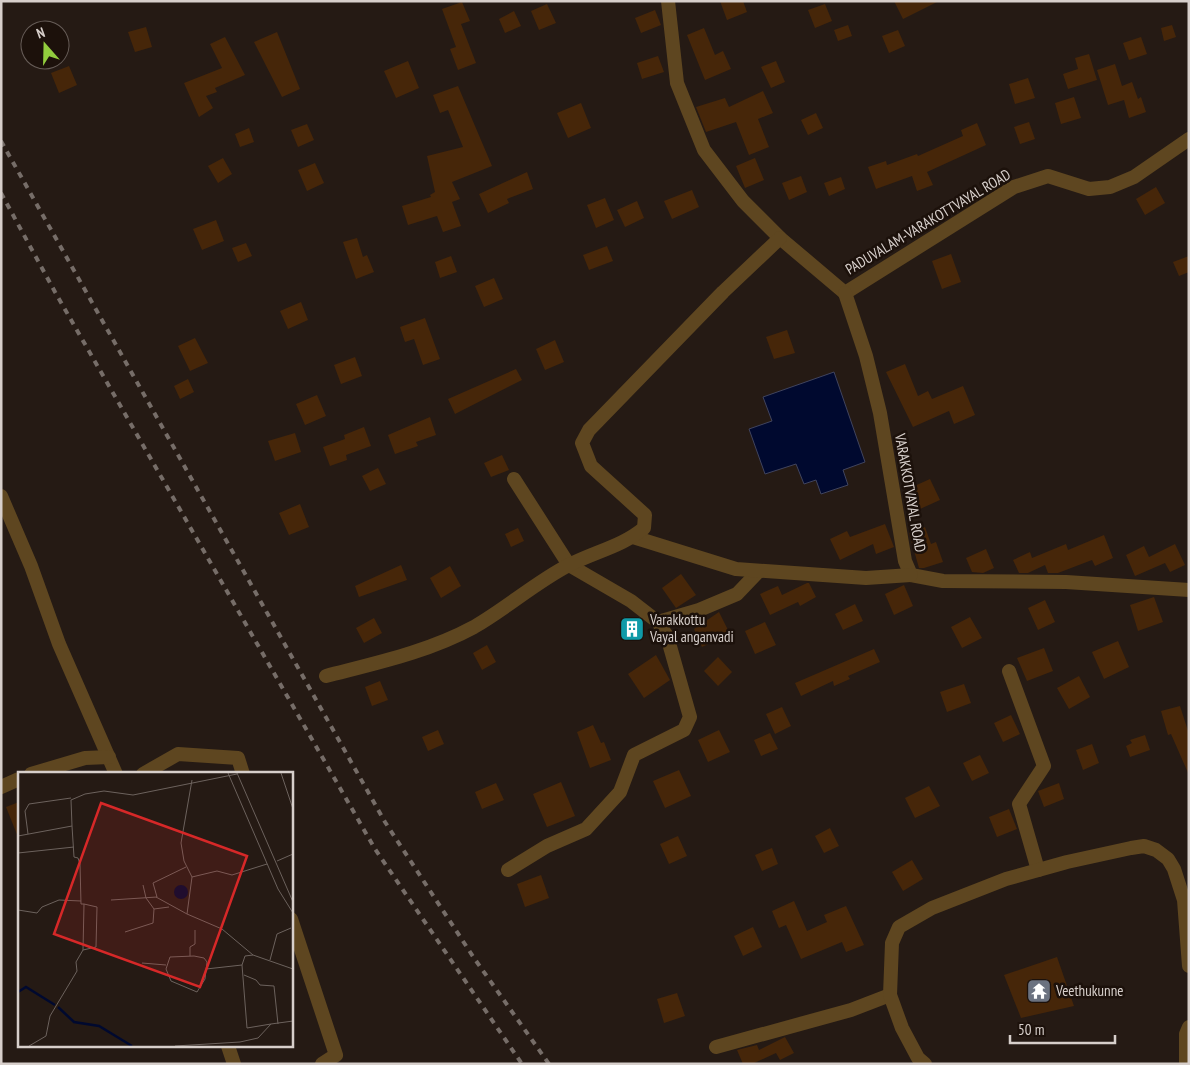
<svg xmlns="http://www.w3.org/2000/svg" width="1190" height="1065" font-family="'PT Sans Narrow',sans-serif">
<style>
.water{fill:#00092f;stroke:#40445e}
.building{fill:#462609}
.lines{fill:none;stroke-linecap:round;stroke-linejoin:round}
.minor{stroke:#5e4620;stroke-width:14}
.rail{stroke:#766d68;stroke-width:4;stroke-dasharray:6 6;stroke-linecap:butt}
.labels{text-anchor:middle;stroke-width:5;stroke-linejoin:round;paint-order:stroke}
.street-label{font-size:15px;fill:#d7cfcb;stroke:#1c110b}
.poi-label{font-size:15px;fill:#d7cfcb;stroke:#1c110b;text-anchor:start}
.inset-river{fill:none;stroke:#00092f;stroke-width:2.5}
.inset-road{fill:none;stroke:#6c625d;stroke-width:1}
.view{fill:#d62828;fill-opacity:0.15;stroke:#d62828;stroke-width:2.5}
.inset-edge{fill:none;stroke:#d7cfcb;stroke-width:2.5}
</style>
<rect width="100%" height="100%" fill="#251a14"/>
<!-- water -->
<path class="water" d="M834,372l31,90 -22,8 5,15 -27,9 -5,-14 -12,4 -8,-20 -31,10 -16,-45 23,-8 -9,-24z"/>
<!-- building -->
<g class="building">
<path d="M720,1h23l4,11 -20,8z"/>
<path d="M894,1h45l-36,18z"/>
<path d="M462,2l8,19 -9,3 15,39 -18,7 -8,-21 6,-2 -14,-38z"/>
<path d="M547,4l9,19 -17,7 -8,-19z"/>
<path d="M825,4l7,17 -17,7 -7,-18z"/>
<path d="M655,10l6,15 -20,8 -6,-15z"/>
<path d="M514,11l7,15 -16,7 -6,-14z"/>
<path d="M848,25l4,11 -14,5 -4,-11z"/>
<path d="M1172,25l4,12 -12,4 -3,-13z"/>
<path d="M146,27l6,20 -17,5 -7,-20z"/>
<path d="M704,28l11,27 8,-4 8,18 -26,11 -18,-45z"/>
<path d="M898,30l7,16 -16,7 -7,-17z"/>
<path d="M277,32l23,57 -18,8 -28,-55z"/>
<path d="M225,37l20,38 -30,13 2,4 -11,4 7,12 -14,9 -15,-34 38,-15 -12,-24z"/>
<path d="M1141,37l6,17 -18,6 -6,-17z"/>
<path d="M1089,54l8,26 -29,9 -5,-15 15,-5 -3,-11z"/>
<path d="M658,56l6,16 -22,7 -5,-16z"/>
<path d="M408,61l11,27 -23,10 -12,-27z"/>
<path d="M776,61l9,21 -14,6 -10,-21z"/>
<path d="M1115,64l7,22 10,-4 6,17 3,-2 5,15 -17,6 -5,-18 -16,5 -11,-35z"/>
<path d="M69,66l8,19 -18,8 -8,-20z"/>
<path d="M1028,78l7,20 -20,6 -6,-20z"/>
<path d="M458,86l34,80 -40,16 8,17 -8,3 9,24 -18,6 -6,-16 -29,9 -6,-19 29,-9 -1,-2 5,-3 -8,-36 36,-9 -15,-37 -8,3 -7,-18z"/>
<path d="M763,91l10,22 -15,6 11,28 -20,8 -13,-33 -30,10 -10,-25 29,-9 4,9z"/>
<path d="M1074,97l7,21 -20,6 -6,-21z"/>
<path d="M581,103l10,25 -23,10 -11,-25z"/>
<path d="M816,113l7,15 -15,7 -7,-15z"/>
<path d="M1029,122l6,17 -15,5 -6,-17z"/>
<path d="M977,123l9,22 -59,27 6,13 -16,6 -5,-15 -36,13 -8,-22 18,-6 1,4 30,-11 1,2 45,-20 -2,-6z"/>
<path d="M307,124l7,16 -16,7 -7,-17z"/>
<path d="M249,128l5,14 -14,5 -5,-13z"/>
<path d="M223,158l9,16 -14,9 -10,-17z"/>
<path d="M755,158l9,22 -19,8 -9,-22z"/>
<path d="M315,163l9,20 -17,8 -9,-21z"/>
<path d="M527,172l6,17 -26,10 2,4 -21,10 -9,-19z"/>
<path d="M801,176l6,16 -18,8 -7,-17z"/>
<path d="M841,177l4,12 -16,7 -5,-13z"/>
<path d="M1156,187l9,16 -20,12 -9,-16z"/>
<path d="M692,190l7,17 -27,12 -8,-18z"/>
<path d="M605,198l9,22 -18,8 -9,-23z"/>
<path d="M637,201l7,17 -19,9 -8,-17z"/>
<path d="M216,220l8,21 -22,9 -9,-21z"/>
<path d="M357,238l6,19 4,-2 7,17 -18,7 -13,-37z"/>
<path d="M246,243l6,13 -14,6 -6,-14z"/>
<path d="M607,246l6,15 -24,9 -6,-15z"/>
<path d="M951,254l10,28 -19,7 -10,-28z"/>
<path d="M451,256l6,16 -17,6 -5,-16z"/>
<path d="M1189,256v16l-10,4 -6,-14z"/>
<path d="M494,278l9,21 -19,8 -9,-21z"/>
<path d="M301,302l7,18 -20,9 -8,-18z"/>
<path d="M425,318l15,41 -17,6 -9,-26 -9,3 -5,-15z"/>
<path d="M787,330l8,23 -21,6 -8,-22z"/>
<path d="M195,338l13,25 -18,8 -12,-25z"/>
<path d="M555,340l9,22 -19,8 -9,-21z"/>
<path d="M355,357l7,19 -21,8 -7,-19z"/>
<path d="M905,364l13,32 10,-5 4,8 31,-13 12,29 -21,9 -5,-13 -36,16 -27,-55z"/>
<path d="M516,369l6,11 -67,34 -7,-15z"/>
<path d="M188,379l6,13 -14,7 -6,-13z"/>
<path d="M317,395l9,21 -21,9 -9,-21z"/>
<path d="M430,417l6,18 -20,7 2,4 -23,8 -7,-19z"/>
<path d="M364,427l7,19 -25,9 1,5 -17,6 -7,-19 22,-8 -1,-4z"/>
<path d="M295,433l6,19 -26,9 -7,-20z"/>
<path d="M502,455l7,15 -18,7 -7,-14z"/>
<path d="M378,468l8,16 -16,7 -8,-15z"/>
<path d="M930,479l10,21 -20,9 -10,-21z"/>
<path d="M300,504l9,23 -20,8 -10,-22z"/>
<path d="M885,524l9,23 -18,7 -3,-10 -33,16 -10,-21 17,-8 3,6z"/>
<path d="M925,527l6,17 5,-2 7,20 -19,6h-5l-10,-35z"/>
<path d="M518,528l6,13 -13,6 -6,-13z"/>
<path d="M1104,535l9,23 -18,8 -3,-6 -34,13h-10l-3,-8 -17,8h-9l-6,-13 17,-8 2,6 34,-14 2,6z"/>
<path d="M1175,544l10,21 -15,7 -5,-9 -30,13 -9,-21 18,-9 5,11z"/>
<path d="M986,549l8,19 -11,5 -11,-1 -6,-14z"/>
<path d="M401,565l6,15 -48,17 -4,-11z"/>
<path d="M450,566l11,20 -20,12 -11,-20z"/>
<path d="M681,574l15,21 -20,13 -14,-20z"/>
<path d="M807,583h2l7,14 -16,9 -2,-4 -28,13 -10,-21 18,-8 4,9z"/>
<path d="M904,585l9,21 -19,9 -9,-21z"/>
<path d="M1154,597l9,25 -25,9 -8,-26z"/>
<path d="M1045,600l10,22 -17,8 -10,-22z"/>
<path d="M855,604l8,17 -20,9 -8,-16z"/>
<path d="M719,612l11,22 -28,13 -8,-18z"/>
<path d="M970,617l12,21 -20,10 -11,-21z"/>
<path d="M374,618l8,15 -18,10 -8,-15z"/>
<path d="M638,619l5,15 -11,7 -1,-3 -7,3 -4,-11 6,-2 -1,-5z"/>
<path d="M765,622l11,23 -21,9 -10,-23z"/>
<path d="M1118,641l11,26 -25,12 -12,-27z"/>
<path d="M487,645l9,17 -14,8 -9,-17z"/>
<path d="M1044,648l9,23 -26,10 -10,-23z"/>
<path d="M874,649l6,13 -32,14 2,3 -16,7 -1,-5 -32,15 -6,-13z"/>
<path d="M656,655l14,25 -26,18 -16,-24z"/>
<path d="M718,657l14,15 -14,14 -14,-15z"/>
<path d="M1079,676l11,21 -21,12 -12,-21z"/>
<path d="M380,681l8,19 -16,6 -7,-19z"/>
<path d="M964,684l7,19 -24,9 -7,-20z"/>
<path d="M1180,706l9,28v41l-18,-41 -3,1 -7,-24z"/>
<path d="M782,707l9,19 -16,8 -9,-20z"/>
<path d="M1011,715l9,19 -17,8 -9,-19z"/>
<path d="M593,725l8,18 3,-1 7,18 -21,8 -13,-36z"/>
<path d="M438,730l6,14 -16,7 -6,-14z"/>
<path d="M719,730l11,22 -22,10 -10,-22z"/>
<path d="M770,733l8,16 -17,7 -7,-16z"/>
<path d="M1145,735l5,15 -20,7 -4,-11 6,-3 -2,-3z"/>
<path d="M1092,744l7,19 -16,7 -7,-20z"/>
<path d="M980,755l9,18 -17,8 -9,-18z"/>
<path d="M679,770l12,26 -26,12 -12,-27z"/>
<path d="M561,782l14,34 -28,11 -14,-33z"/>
<path d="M496,783l8,17 -22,9 -7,-17z"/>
<path d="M1059,783l5,16 -20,8 -6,-16z"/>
<path d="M929,786l11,20 -25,12 -10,-20z"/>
<path d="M19,802v35h-1l-12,-30z"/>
<path d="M1009,809l8,20 -20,8 -8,-20z"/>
<path d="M830,828l9,18 -15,7 -9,-17z"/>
<path d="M678,836l9,20 -18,8 -9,-20z"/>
<path d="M772,848l6,16 -16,7 -7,-16z"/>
<path d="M912,860l11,19 -20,12 -11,-19z"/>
<path d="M541,875l8,23 -24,9 -8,-23z"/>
<path d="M794,901l13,30 20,-9 -3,-7 22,-9 18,39 -18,7 -4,-10 -41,17 -15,-34 -7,3 -7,-17z"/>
<path d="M753,927l9,20 -19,9 -9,-20z"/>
<path d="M1057,957l17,49 -53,12 -17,-43z"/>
<path d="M677,993l8,23 -21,7 -7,-24z"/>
<path d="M785,1037l9,16 -14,7 -4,-7 -24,11h-9l-6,-14 20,-5 2,5z"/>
</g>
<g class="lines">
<!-- minor -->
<g class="minor">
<path d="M668,1l9,82 27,67 39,51 37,37 65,55 169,-106 34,-11 41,13 21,-2 24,-10 55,-38"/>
<path d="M845,293l21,63 14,57 25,148 6,14 32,6 123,1 123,8"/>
<path d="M514,479l55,86 62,36 27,21 41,-12 38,-16 21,-22"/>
<path d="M1,496l30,70 28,78 57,130"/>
<path d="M633,537l103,32 130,9 45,-3"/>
<path d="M1009,671l35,95 -25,38 19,66"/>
<path d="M326,676c50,-13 102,-24 148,-49 33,-19 62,-45 95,-62 25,-13 54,-19 75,-37l1,-13 -54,-49 -9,-23 7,-13 134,-138 57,-54"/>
<path d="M31,774l54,-16 24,-1"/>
<path d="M143,774l35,-20 60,4 5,16"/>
<path d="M1,787l18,-8"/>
<path d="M508,870l39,-24 39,-17 34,-37 14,-37 50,-25 6,-13 -23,-81 -9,-14"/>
<path d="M291,919l45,136 -14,9"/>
<path d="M228,1046l6,18"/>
<path d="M716,1047l135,-37 39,-15"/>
<path d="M925,1064l-7,-6 -16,-30 -12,-33 2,-52 7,-16 33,-19 74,-29 61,-17 64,-14 13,-2 12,4 12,9 6,10 10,31 5,66"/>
<path d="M1186,1064v-30l3,-7"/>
</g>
<!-- rail -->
<g class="rail">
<path d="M1,141l384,681 89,136 75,106"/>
<path d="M1,193l54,99 320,557 147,215"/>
</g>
</g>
<!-- icons -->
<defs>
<symbol id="building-square" viewBox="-11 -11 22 22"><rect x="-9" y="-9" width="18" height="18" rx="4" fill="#0f9aa8" stroke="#1c110b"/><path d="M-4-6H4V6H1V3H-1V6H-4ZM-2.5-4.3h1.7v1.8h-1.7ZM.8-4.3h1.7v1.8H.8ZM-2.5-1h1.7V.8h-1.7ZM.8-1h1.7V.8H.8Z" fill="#fff"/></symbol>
<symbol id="temple-square" viewBox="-11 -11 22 22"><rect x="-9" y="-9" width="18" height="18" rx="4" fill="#6b7280" stroke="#1c110b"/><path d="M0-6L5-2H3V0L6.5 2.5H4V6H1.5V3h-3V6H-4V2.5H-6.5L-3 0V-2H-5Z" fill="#fff"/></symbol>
</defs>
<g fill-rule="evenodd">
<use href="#building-square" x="618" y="615" width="28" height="28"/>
<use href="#temple-square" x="1025" y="977" width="28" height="28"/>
</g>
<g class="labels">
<!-- street labels -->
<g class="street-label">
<text transform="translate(928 222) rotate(-31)" y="5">PADUVALAM-VARAKOTTVAYAL ROAD</text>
<text transform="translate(910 493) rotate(80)" y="5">VARAKKOTVAYAL ROAD</text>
</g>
<!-- poi labels -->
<g class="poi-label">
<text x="650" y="625">Varakkottu<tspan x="650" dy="17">Vayal anganvadi</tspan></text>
<text x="1056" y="996">Veethukunne</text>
</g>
</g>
<!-- overview -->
<g transform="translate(18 772)">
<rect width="275" height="275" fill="#251a14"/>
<path d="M156 120a7 7 0 1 1 14 0a7 7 0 1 1-14 0Z" fill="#00092f"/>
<path class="inset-river" d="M0,220l8,-5 29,18M40,235l16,15 25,4 33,20"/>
<path class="inset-road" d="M210,1l50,116 15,24M219,1l56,129M263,1l12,36M174,8l-11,63 3,18 8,16 25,-6 15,4 35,-11M10,62l-3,-23 4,-7 42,-6M0,64l54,-10 -1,-26 14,-6 19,-3 29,4 104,-21M0,81l56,-6M259,89l16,-7M174,105l-5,37 35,15 31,26 40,14M125,113l3,13 8,11 15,-2M138,125l31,17M93,128l46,-3 -4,-14 33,-16M0,138l19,3 5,-6 17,-7 22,1M107,160l28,-9 1,-14M65,178l13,-3 1,-40 -13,-3M172,184v-9l5,-3v-14M176,184l10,2 3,4 -2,17 -8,13 -26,-11 -5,-12 4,-12zM252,188l7,-26 14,-6M124,191l24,2M224,193l5,63 24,-4M188,197l36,-4 3,-9 8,-1M226,203l12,5 4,5 14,1 4,38M11,274l17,-10 4,-20 27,-45 -1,-9 7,-12 1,-46h-3l-1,-40 -2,-6 -4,-1 -2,-31M157,274l65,-4 18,-4 13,-14 22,-3"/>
<path class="view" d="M83,31l146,53 -47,131 -146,-53z"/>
<rect width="275" height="275" class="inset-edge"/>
</g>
<!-- border -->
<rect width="1190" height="1065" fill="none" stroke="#d7cfcb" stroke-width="5"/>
<!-- north arrow -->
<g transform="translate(45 45) rotate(340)"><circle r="24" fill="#1c110b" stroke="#675d58"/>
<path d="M0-4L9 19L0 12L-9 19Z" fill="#92cd3e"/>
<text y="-8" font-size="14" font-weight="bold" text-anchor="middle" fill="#d7cfcb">N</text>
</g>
<!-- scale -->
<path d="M1010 1035v8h105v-8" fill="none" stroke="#d7cfcb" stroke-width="2.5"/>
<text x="1018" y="1035" font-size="15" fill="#d7cfcb" stroke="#1c110b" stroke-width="4" paint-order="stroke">50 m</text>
</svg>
